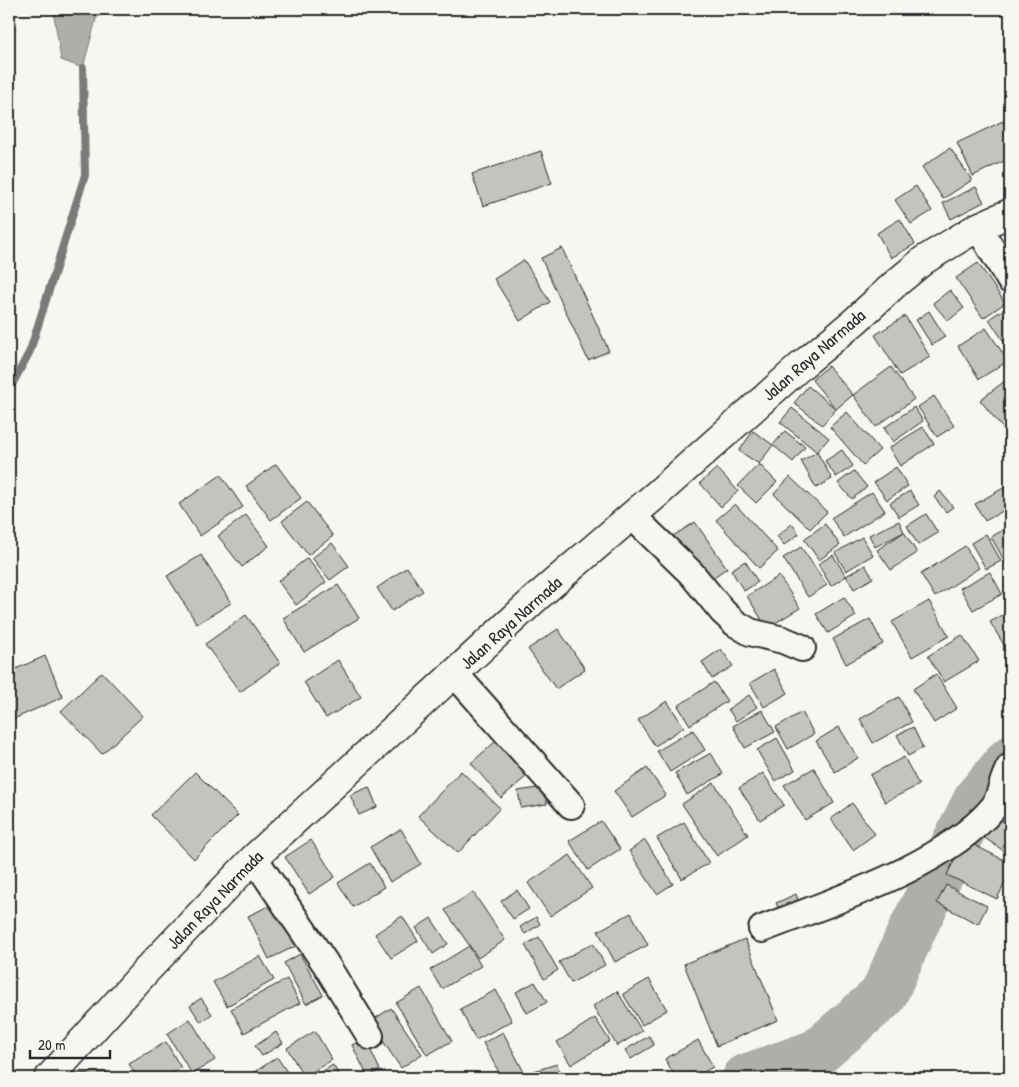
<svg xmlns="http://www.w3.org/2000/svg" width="1019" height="1087" font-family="'Patrick Hand',sans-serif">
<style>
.water{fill:#aeaeab;stroke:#7a7a78}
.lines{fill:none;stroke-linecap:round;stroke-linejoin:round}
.stream{stroke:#7a7a78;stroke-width:8}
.river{stroke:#aeaeab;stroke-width:48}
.building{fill:#c3c3c0;stroke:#2b2b2b}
.minor-casing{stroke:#2b2b2b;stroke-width:30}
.highway-casing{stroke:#2b2b2b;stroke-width:31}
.minor{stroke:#f6f6f2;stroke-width:26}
.highway{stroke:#f6f6f2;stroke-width:28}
.labels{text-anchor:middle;stroke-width:4.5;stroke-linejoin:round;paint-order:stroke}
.street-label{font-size:18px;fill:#2b2b2b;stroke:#f6f6f2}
</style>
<rect width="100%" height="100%" fill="#f6f6f2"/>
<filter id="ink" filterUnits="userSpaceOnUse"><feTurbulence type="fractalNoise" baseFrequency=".02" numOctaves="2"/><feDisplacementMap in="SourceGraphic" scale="10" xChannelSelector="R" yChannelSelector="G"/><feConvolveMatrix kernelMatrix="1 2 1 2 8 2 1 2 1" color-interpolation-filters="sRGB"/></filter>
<g filter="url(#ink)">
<!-- water -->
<path class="water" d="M53,9h52l-9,10 -13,49 -22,-8z"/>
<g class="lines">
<!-- stream -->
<path class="stream" d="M9,390l21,-39 55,-176 -2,-107"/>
<!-- river -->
<path class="river" d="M746,1078l71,-25 66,-57 29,-66 66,-132 32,-38"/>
</g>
<!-- building -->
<g class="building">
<path d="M1003,121l7,15v22l-37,18 -16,-33z"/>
<path d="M950,148l22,32 -29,19 -21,-32z"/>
<path d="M541,151l11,32 -69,23 -11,-32z"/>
<path d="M916,186l16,25 -21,13 -16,-24z"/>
<path d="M976,187l8,15 -33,17 -8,-16z"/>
<path d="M900,219l15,25 -24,14 -14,-25z"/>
<path d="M562,248l47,103 -21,9 -47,-102z"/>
<path d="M524,260l26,42 -30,19 -26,-42z"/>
<path d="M978,263l27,40 -22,15 -27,-40z"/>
<path d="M950,290l14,18 -16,13 -15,-18z"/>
<path d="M1010,305v46l-21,-32z"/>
<path d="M929,311l16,26 -13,8 -16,-25z"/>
<path d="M905,316l25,41 -30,18 -25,-40z"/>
<path d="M986,328l22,33 -29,18 -21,-33z"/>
<path d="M828,366l25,29 -17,14 -24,-29z"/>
<path d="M891,367l23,32 -38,28 -23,-32z"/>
<path d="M1010,377v50l-5,4 -25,-31z"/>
<path d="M808,386l28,23 -14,16 -28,-22z"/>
<path d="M934,396l20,30 -17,11 -19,-30z"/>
<path d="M914,407l9,14 -30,21 -9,-14z"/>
<path d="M792,408l37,30 -12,14 -37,-30z"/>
<path d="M847,412l33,38 -17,15 -33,-38z"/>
<path d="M923,427l11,17 -34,22 -11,-18z"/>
<path d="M753,431l20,14 -14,19 -20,-13z"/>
<path d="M785,431l20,16 -12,15 -20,-17z"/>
<path d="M842,450l11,16 -17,11 -11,-16z"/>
<path d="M817,452l15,27 -16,9 -15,-27z"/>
<path d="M276,464l25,34 -30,22 -25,-34z"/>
<path d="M759,464l18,18 -21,21 -18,-17z"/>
<path d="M896,467l12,19 -21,14 -13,-18z"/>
<path d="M717,468l21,23 -17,16 -21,-24z"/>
<path d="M854,471l13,16 -15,12 -14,-16z"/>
<path d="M221,475l22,32 -43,29 -21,-32z"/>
<path d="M790,477l37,35 -17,17 -36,-35z"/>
<path d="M1007,486l3,6v15l-25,14 -10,-17z"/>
<path d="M910,491l9,14 -20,12 -9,-14z"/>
<path d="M940,491l13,16 -7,5 -12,-15z"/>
<path d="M872,492l13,19 -41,26 -13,-19z"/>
<path d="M307,502l26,34 -25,19 -26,-34z"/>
<path d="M735,504l43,47 -19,17 -43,-48z"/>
<path d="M926,514l12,19 -20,12 -11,-19z"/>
<path d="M246,515l23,31 -27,21 -24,-31z"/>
<path d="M899,521l5,11 -29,15 -6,-12z"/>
<path d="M695,522l32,46 -22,15 -32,-47z"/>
<path d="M792,524l7,10 -15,11 -7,-9z"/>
<path d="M825,524l15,21 -21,15 -15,-21z"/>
<path d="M1010,526v45l-19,-34z"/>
<path d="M904,532l13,21 -26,17 -14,-20z"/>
<path d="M986,534l15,27 -15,8 -15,-26z"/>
<path d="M862,537l11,18 -27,16 -11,-18z"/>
<path d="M332,543l17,23 -19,14 -18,-22z"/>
<path d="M965,546l14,22 -44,29 -14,-23z"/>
<path d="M801,547l26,38 -19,12 -25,-39z"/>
<path d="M201,555l30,48 -34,21 -30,-48z"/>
<path d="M833,555l13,21 -15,10 -13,-22z"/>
<path d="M307,558l19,24 -30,23 -18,-24z"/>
<path d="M745,561l13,21 -14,9 -13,-21z"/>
<path d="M865,565l8,13 -19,11 -8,-13z"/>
<path d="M407,567l16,24 -31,20 -15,-23z"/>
<path d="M990,572l12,22 -29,16 -13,-22z"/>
<path d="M779,576l21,32 -33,20 -20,-32z"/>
<path d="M338,585l21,33 -55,34 -21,-34z"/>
<path d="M844,597l12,19 -28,17 -12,-19z"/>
<path d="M929,601l20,35 -37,21 -20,-35z"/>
<path d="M1010,611v41l-1,1 -19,-31z"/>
<path d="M246,615l34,48 -40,29 -35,-48z"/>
<path d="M870,619l13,25 -37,20 -13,-25z"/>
<path d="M558,629l27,40 -29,20 -28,-40z"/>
<path d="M962,635l17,26 -35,21 -16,-26z"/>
<path d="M721,649l12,17 -21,13 -10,-17z"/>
<path d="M45,656l18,41 -54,24v-49z"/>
<path d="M338,660l23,37 -35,21 -22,-36z"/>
<path d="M774,669l14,24 -24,14 -14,-24z"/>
<path d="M102,672l41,44 -41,38 -41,-43z"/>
<path d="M936,674l21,34 -23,15 -21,-34z"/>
<path d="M714,682l13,19 -37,24 -12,-19z"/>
<path d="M749,695l8,12 -21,14 -8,-12z"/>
<path d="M899,697l13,25 -39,21 -13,-24z"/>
<path d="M667,701l17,26 -29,19 -17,-26z"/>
<path d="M762,710l13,22 -30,16 -12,-22z"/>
<path d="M802,712l12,22 -26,15 -12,-22z"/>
<path d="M839,727l19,31 -23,14 -19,-31z"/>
<path d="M913,727l10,21 -15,8 -11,-21z"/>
<path d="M693,730l12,20 -35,22 -13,-21z"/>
<path d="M777,738l18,32 -20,11 -18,-31z"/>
<path d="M496,741l31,35 -26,22 -30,-35z"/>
<path d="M711,753l12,21 -36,21 -12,-22z"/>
<path d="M904,757l15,28 -34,17 -15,-27z"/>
<path d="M647,768l19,27 -34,22 -18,-26z"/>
<path d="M814,768l20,35 -29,17 -21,-35z"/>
<path d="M461,771l39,37 -42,45 -40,-37z"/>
<path d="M195,772l43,43 -44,44 -43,-44z"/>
<path d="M763,773l21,32 -24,15 -21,-32z"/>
<path d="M714,783l34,52 -31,21 -35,-52z"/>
<path d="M369,787l8,20 -18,8 -9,-20z"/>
<path d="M544,787l3,17 -26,4 -3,-17z"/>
<path d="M852,803l23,31 -22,16 -22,-31z"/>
<path d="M993,815l17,11v29l-30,-20z"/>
<path d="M601,821l19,28 -32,21 -19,-29z"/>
<path d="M684,822l25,41 -27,16 -25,-41z"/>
<path d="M401,829l20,35 -31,18 -20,-35z"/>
<path d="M311,840l24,37 -26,17 -24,-37z"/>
<path d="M645,840l28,44 -16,10 -28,-43z"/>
<path d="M964,840l46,23v9l-13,27 -50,-24z"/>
<path d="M570,855l22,33 -42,28 -22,-33z"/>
<path d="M370,863l14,24 -31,20 -15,-24z"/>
<path d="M946,885l41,21 -9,18 -41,-21z"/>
<path d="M517,890l12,19 -16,10 -12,-18z"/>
<path d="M473,892l32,48 -27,18 -33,-48z"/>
<path d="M796,894l4,11 -19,9 -5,-11z"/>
<path d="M277,902l21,43 -29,14 -21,-43z"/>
<path d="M631,913l17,32 -33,17 -17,-31z"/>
<path d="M402,916l16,25 -27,17 -16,-24z"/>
<path d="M536,917l4,7 -15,10 -5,-7z"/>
<path d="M431,918l17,26 -15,10 -17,-26z"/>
<path d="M539,937l19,33 -14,9 -19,-34z"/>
<path d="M745,939l33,81 -61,26 -33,-82z"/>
<path d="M593,943l12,22 -34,18 -12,-21z"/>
<path d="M469,946l12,20 -39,23 -12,-19z"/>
<path d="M300,954l23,41 -17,9 -22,-41z"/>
<path d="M260,956l14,24 -47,26 -14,-24z"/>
<path d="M287,979l13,24 -56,30 -13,-24z"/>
<path d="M649,979l18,31 -25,15 -19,-31z"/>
<path d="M535,982l12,20 -20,11 -11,-21z"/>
<path d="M421,988l31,53 -25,14 -31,-52z"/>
<path d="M496,990l16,31 -36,19 -16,-31z"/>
<path d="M617,991l25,40 -25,15 -24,-40z"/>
<path d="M201,998l11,16 -11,8 -11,-16z"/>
<path d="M391,1008l31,46 -21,14 -31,-46z"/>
<path d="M595,1018l15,23 -39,24 -14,-23z"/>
<path d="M190,1019l25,41 -23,14 -25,-40z"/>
<path d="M315,1031l17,29 -28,17 -17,-29z"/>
<path d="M276,1032l7,11 -21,13 -7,-10z"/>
<path d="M503,1032l22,42 -8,4h-15l-19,-35z"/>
<path d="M649,1036l5,9 -23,14 -6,-9z"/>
<path d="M365,1038l15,32 -12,7 -16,-32z"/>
<path d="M698,1040l15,27 -20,11h-17l-11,-19z"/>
<path d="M166,1042l15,26 -16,10h-27l-9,-14z"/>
<path d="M277,1057l14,21h-37l-2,-4z"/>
<path d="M557,1064l4,14h-25l-2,-7z"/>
<path d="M333,1065l8,13h-30z"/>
<path d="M107,1072l1,6h-32v-4z"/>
</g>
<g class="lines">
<defs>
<g id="minor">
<path d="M978,227l32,53"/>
<path d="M632,516l59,57 32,39 12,11 15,9 33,8 19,8"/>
<path d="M455,674l116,131"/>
<path d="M254,858l71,105 45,73"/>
<path d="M762,929c71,-28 181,-62 231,-121 8,-10 9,-29 17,-41"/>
</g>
<path id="highway" d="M49,1078l97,-107 108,-113 282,-260 121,-104 146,-130 52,-43 40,-37 29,-24 54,-33 32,-14"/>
</defs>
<!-- minor casing -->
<use href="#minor" class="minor-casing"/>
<!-- highway casing -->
<use href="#highway" class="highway-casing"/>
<!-- minor -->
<use href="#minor" class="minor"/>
<!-- highway -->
<use href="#highway" class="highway"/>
</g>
</g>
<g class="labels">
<!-- street labels -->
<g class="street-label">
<text transform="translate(814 355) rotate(-41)" y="6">Jalan Raya Narmada</text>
<text transform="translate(511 623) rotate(-42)" y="6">Jalan Raya Narmada</text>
<text transform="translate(215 900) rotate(-46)" y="6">Jalan Raya Narmada</text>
</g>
</g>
<!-- margin -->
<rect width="1019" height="1087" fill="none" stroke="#f6f6f2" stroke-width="30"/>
<rect x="15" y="15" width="989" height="1057" fill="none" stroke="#2b2b2b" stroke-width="2" filter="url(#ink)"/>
<!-- scale -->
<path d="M30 1050v8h80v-8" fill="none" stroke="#2b2b2b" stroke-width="2.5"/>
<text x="38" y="1050" font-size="15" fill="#2b2b2b" stroke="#f6f6f2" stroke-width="4" paint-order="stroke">20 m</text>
</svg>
